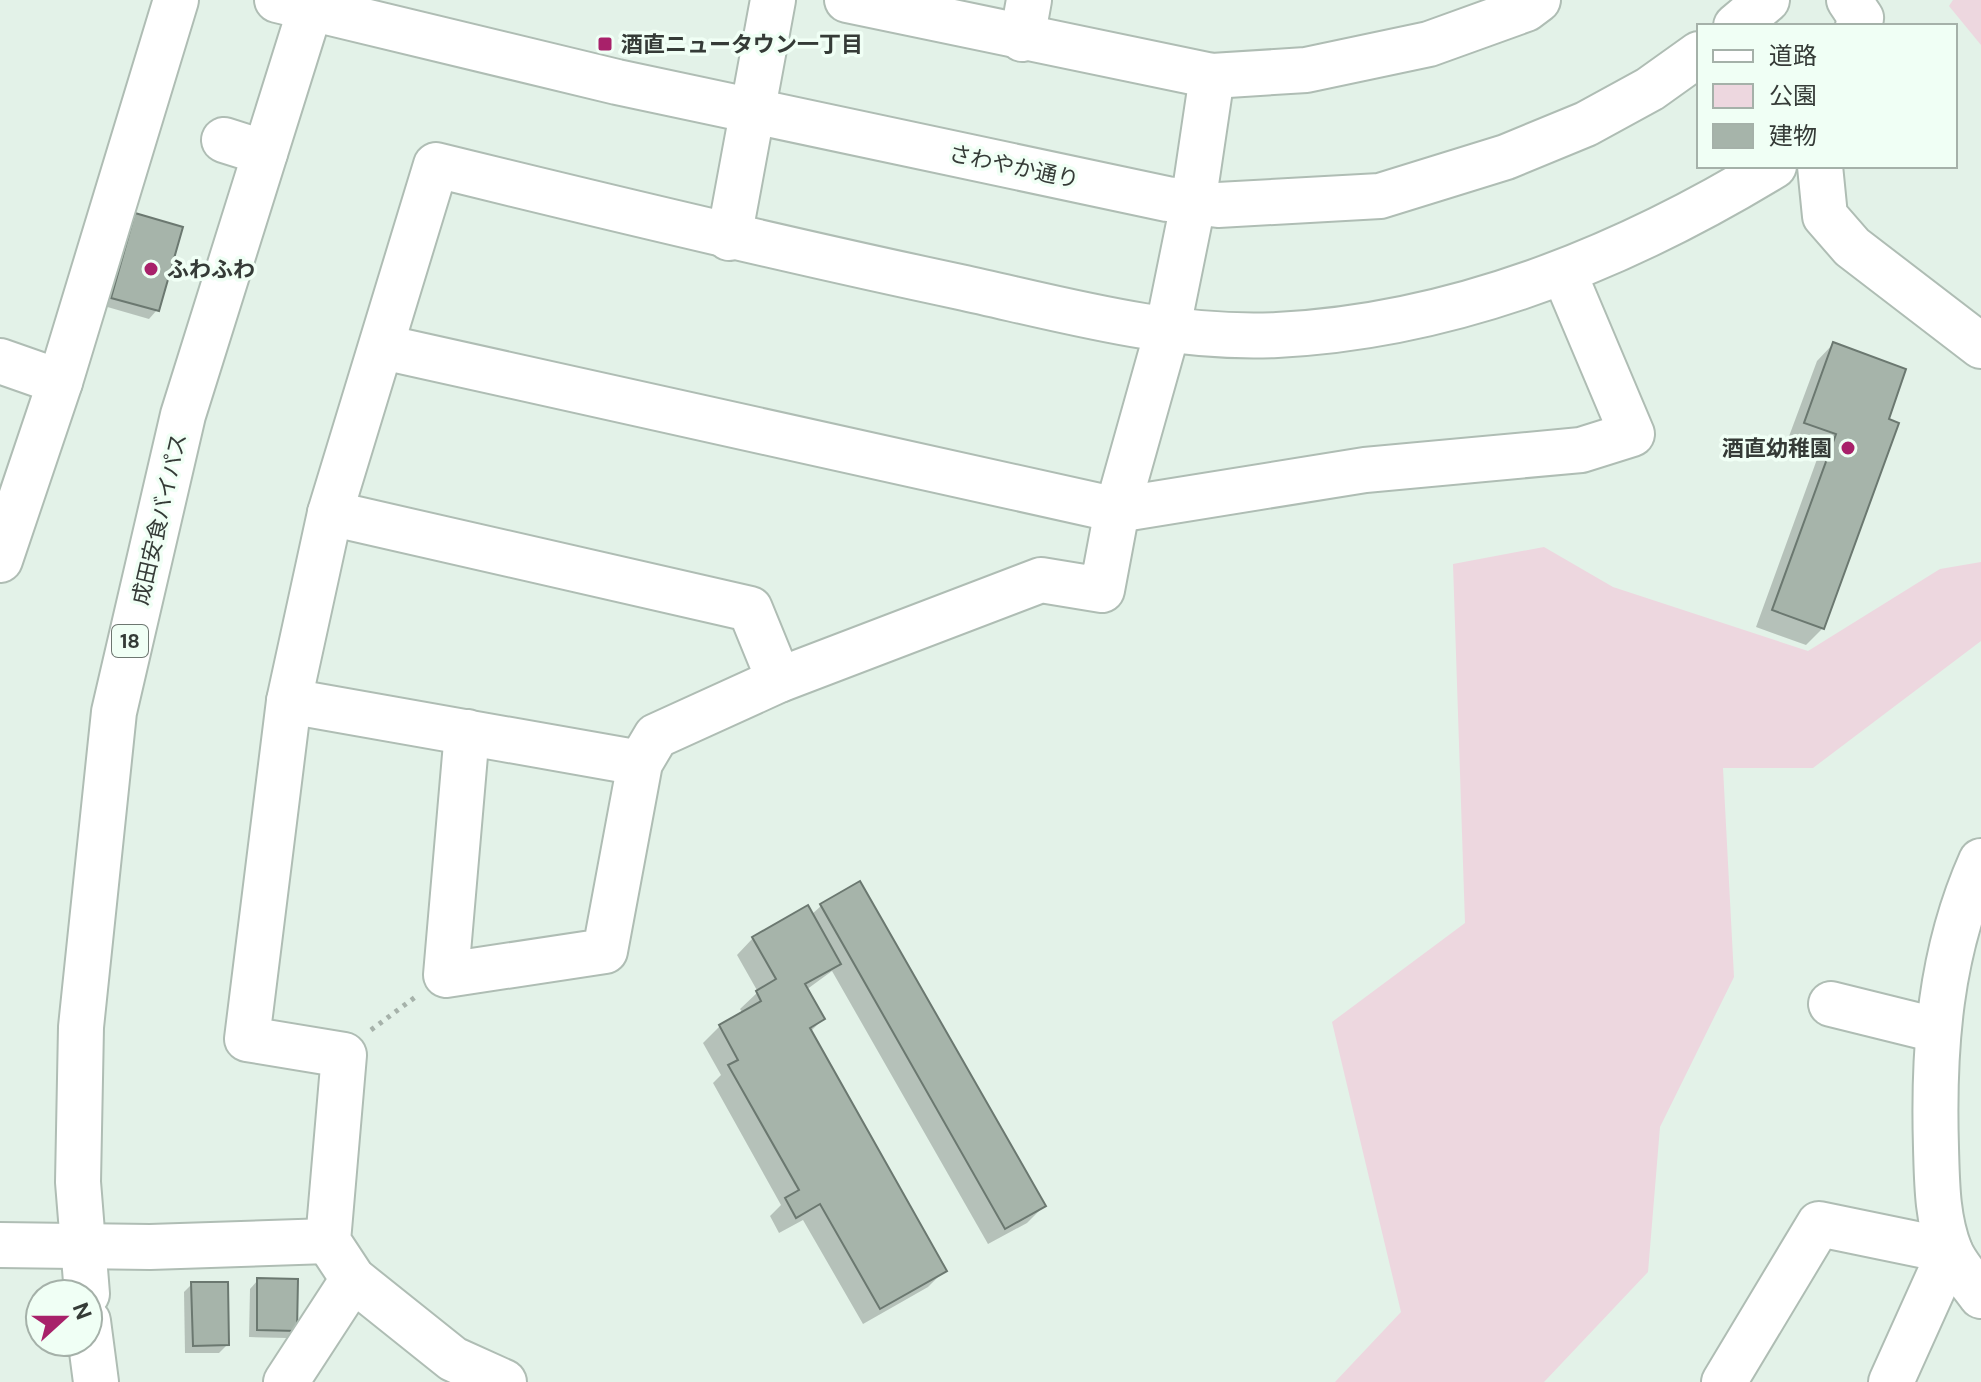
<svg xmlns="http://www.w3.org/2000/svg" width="1981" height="1382" font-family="'DM Sans','Noto Sans JP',sans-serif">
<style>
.green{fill:#edd7df}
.shadow{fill:#0003}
.building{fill:#a6b4aa;stroke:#6b7870;stroke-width:2}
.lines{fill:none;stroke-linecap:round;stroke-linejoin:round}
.minor-casing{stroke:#afbdb4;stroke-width:48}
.major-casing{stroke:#afbdb4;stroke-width:48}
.path{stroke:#a6b2aa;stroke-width:5;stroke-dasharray:4 6;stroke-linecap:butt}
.minor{stroke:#fff;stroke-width:44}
.major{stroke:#fff;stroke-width:44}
.poi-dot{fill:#a8216a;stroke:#f0fff5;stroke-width:3}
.labels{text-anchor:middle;stroke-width:7;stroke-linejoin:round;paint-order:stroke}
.shield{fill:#f0fff5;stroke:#6d7670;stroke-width:2}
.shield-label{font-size:20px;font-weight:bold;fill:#353b37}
.poi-label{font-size:22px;font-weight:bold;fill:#353b37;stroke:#f0fff5;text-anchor:start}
.street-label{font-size:22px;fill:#353b37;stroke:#f0fff5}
</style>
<rect width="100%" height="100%" fill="#e3f2e8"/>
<!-- green -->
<g class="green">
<path d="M1953,0h28v45l-32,-39z"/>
<path d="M1544,547l69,40 195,64 132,-82 41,-7v79l-168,127h-90l11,209 -74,150 -12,145 -104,110h-209l66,-70 -69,-290 133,-99 -12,-359z"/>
</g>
<!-- shadow -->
<g class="shadow">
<path d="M136,215l21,95 -8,9 -45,-13 24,-83z"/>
<path d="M1833,344l71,26 -81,258 -17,17 -50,-18 64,-176 -32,-12 29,-78z"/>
<path d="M821,906l223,300 -17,17 -39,21 -156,-273 -26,19 17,29 -13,13 135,238 -17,17 -65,37 -60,-104 -24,13 -9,-17 11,-11 -68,-122 8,-8 -18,-32 17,-17 23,-12 -3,-5 18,-17 -21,-37 16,-17 58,-23z"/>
<path d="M258,1280l37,50 -8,8 -38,-1 1,-48z"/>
<path d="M192,1284l35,61 -8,8h-34l-1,-61z"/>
</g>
<!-- building -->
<g class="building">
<path d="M135,213l48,14 -24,84 -48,-13z"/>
<path d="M1833,342l73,27 -17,50 10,4 -75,206 -52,-19 64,-176 -32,-11z"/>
<path d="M860,881l186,325 -41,23 -185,-325z"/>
<path d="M808,905l33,59 -36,20 20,35 -15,9 137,243 -67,38 -60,-105 -24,14 -11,-20 14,-8 -71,-125 10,-5 -19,-35 42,-24 -5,-10 20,-12 -24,-42z"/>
<path d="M257,1278l41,1 -1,52 -40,-1z"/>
<path d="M191,1282h37l1,63 -36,1z"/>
</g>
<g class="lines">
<defs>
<g id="minor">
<path d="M277,0l340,82 550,117 51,6 162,-9 126,-39 80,-33 64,-35 49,-35"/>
<path d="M847,0l365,76 94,-6 123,-26 97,-35 12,-9"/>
<path d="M1849,0l12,18 -3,8"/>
<path d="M1736,26l31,-26"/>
<path d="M1022,39l7,-39"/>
<path d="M224,140l41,13"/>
<path d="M1820,166l5,50 27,31 129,99"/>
<path d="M729,238l44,-238"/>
<path d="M383,347l734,163 248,-40 216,-20 51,-16 -68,-161"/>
<path d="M0,361l60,21 116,-382"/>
<path d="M330,513l420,96 29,71"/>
<path d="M0,560l60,-178"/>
<path d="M289,701l351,62"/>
<path d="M467,732l-21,243 159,-24 35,-188 16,-27 123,-56 262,-100 61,10 15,-80 50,-178 26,-128 19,-128"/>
<path d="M1981,861c-41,92 -48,187 -45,287 1,35 1,70 14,103 7,16 21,31 31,45"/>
<path d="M1831,1004l105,26"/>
<path d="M0,1245l150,2 178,-6"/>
<path d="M286,1382l67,-103"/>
<path d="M504,1382l-51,-23 -100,-80 -25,-38 16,-186 -97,-16 42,-338 41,-188 106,-348c175,43 349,85 524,122 105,23 209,53 317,48 179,-9 346,-77 497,-169"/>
<path d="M1724,1382l95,-158 131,27 -59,131"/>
</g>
<g id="major">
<path d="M87,1294l-9,-112 3,-155 33,-315 69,-297 130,-415"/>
<path d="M88,1321l8,61"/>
</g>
</defs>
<!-- minor casing -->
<use href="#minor" class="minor-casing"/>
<!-- major casing -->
<use href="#major" class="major-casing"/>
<!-- path -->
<path class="path" d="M371,1030l47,-35"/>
<!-- minor -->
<use href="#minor" class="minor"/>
<!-- major -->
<use href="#major" class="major"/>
</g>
<!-- markers -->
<g class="poi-dot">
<rect x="597" y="36" width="16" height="16" rx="4"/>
<circle cx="151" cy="269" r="8"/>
<circle cx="1848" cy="448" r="8"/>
</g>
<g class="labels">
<!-- shield labels -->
<rect class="shield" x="112" y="625" width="36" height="32" rx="6"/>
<g class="shield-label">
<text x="130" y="648">18</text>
</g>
<!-- poi labels -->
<g class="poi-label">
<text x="621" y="52">酒直ニュータウン一丁目</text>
<text x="167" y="277">ふわふわ</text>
<text x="1832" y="456" text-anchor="end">酒直幼稚園</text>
</g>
<!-- street labels -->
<g class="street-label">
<text transform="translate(1014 166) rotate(12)" y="8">さわやか通り</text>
<text transform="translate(159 519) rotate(-77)" y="8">成田安食バイパス</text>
</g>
</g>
<!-- legend -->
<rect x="1697" y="24" width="260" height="144" fill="#f0fff5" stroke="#a5b1a9" stroke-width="2"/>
<rect x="1713" y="50" width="40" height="12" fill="#ffffff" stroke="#a5b1a9" stroke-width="2"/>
<text x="1769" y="64" font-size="24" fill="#353b37">道路</text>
<rect x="1713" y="84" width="40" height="24" fill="#edd7df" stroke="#a5b1a9" stroke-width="2"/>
<text x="1769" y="104" font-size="24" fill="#353b37">公園</text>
<rect x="1713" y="124" width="40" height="24" fill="#a6b4aa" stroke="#a5b1a9" stroke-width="2"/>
<text x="1769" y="144" font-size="24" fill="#353b37">建物</text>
<!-- north arrow -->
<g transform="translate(64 1318) rotate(69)"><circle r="38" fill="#f0fff5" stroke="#a5b1a9" stroke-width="2"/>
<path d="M0-6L14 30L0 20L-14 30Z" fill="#a8216a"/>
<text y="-12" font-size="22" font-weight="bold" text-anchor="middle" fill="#353b37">N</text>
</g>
</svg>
